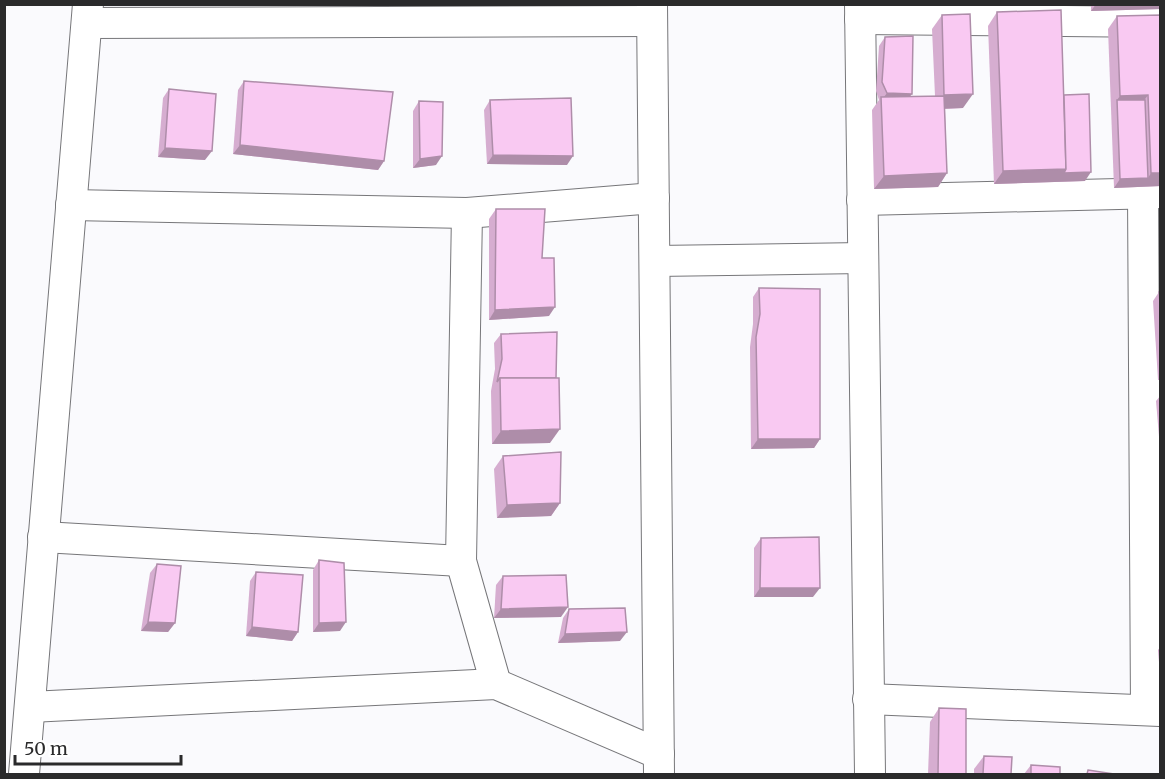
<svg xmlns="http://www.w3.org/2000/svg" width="1165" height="779" font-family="Merriweather,serif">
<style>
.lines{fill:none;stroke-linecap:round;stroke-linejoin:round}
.minor-casing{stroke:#767679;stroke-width:32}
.minor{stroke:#fff;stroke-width:30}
.wall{fill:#d6add0}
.shaded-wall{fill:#ae8da9}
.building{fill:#f9c9f2;stroke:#ae8da9;stroke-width:1.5}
</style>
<rect width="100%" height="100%" fill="#fafafd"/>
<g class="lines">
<defs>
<g id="minor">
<path d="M652,4l7,770"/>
<path d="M860,4l10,770"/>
<path d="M860,19l300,3"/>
<path d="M87,23l565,-2"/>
<path d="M1143,193l3,517"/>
<path d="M862,200l298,-7"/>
<path d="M71,205l396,8 187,-15"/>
<path d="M467,213l-6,348 35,123"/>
<path d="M655,261l208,-3"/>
<path d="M43,537l418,24"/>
<path d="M868,699l292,12"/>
<path d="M30,707l466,-23 163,70"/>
<path d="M24,774l64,-770"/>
</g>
</defs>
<!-- minor casing -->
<use href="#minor" class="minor-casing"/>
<!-- minor -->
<use href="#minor" class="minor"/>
</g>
<!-- wall -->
<g class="wall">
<path d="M1091,4h70v5l-70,2z"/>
<path d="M997,12l67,83 21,86 -91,3 -6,-158z"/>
<path d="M942,15l21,93 -18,1 2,64 -9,14 -64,2 -2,-79 7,-10 -3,-9 3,-45 6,-9 25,59h25l-3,-67z"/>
<path d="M1161,15v171l-47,2 -6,-159 9,-13z"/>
<path d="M244,81l140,80 -6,9 -145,-16 5,-64z"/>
<path d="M169,89l36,71 -47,-3 5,-59z"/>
<path d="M490,100l77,65 -80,-1 -3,-54z"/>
<path d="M419,101l17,64 -23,3v-57z"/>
<path d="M496,209l46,49 7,58 -60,4v-101z"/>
<path d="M759,288l61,151 -6,9 -63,1 -1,-102 3,-23v-27z"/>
<path d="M1159,292h2v88h-3l-5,-79z"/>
<path d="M501,334l49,109 -58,1 -1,-53 4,-22 -1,-26z"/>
<path d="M1161,395v65l-5,-59z"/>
<path d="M503,456l57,47 -9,13 -54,2 -3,-49z"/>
<path d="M1161,482v23l-2,-20z"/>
<path d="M761,538l52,59h-59v-49z"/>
<path d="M319,560l21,71 -27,1v-62z"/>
<path d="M157,564l18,59 -7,9 -27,-1 9,-58z"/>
<path d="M256,572l42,60 -6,9 -46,-5 4,-55z"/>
<path d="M503,576l58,41 -67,1 2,-33z"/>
<path d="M569,609l51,32 -62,2 5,-25z"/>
<path d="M1161,646v41l-3,-37z"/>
<path d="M939,708l27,66h-38l2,-52z"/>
<path d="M984,756l27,18h-37v-5z"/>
<path d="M1031,765l29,9h-36z"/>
</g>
<!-- shaded-wall -->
<g class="shaded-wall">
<path d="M936,4h27l-28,2z"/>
<path d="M1096,4h65v5l-70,2z"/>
<path d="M887,93l25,1 -7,9 -24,-2z"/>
<path d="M973,94l-10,14 -28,1 9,-14z"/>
<path d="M1148,95l-10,14 -21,-9 3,-4z"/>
<path d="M240,145l144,16 -6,9 -145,-16z"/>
<path d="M165,148l47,3 -7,9 -47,-3z"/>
<path d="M493,155l80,1 -6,9 -80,-1z"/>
<path d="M442,156l-6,9 -23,3 7,-9z"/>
<path d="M1066,169l25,3 -6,9 -91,3 9,-13z"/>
<path d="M947,173l-9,14 -64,2 10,-13z"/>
<path d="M1151,173h10v13l-47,2 6,-9 28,-1z"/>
<path d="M555,307l-6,9 -60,4 6,-10z"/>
<path d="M560,429l-10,14 -58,1 9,-13z"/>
<path d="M758,439h62l-6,9 -63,1z"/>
<path d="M560,503l-9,13 -54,2 10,-13z"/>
<path d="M760,588h60l-7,9h-59z"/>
<path d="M568,607l-7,10 -67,1 7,-9z"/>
<path d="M148,622l27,1 -7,9 -27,-1z"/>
<path d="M346,622l-6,9 -27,1 6,-9z"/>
<path d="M252,627l46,5 -6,9 -46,-5z"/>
<path d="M627,632l-7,9 -62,2 7,-9z"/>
</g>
<!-- building -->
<g class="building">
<path d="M1061,10l5,159 -63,2 -6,-159z"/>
<path d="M970,14l3,80 -29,1 -2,-80z"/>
<path d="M1161,15v158h-10l-3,-78 -28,1 -3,-80z"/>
<path d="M913,36l-1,58 -25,-1 -5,-11 3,-45z"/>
<path d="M244,81l149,11 -9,69 -144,-16z"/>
<path d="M169,89l47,5 -4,57 -47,-3z"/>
<path d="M1089,94l2,78 -27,1 2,-4 -2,-74z"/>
<path d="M944,96l3,77 -63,3 -3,-79z"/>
<path d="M571,98l2,58 -80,-1 -3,-55z"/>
<path d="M1117,100h28l3,78 -28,1z"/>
<path d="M419,101l24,1 -1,54 -22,3z"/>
<path d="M496,209h49l-3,49h12l1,49 -60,3z"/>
<path d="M759,288l61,1v150h-62l-2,-102 4,-23z"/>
<path d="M1159,292h2v22z"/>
<path d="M557,332l-1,46h-56l-3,4 5,-23 -1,-25z"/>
<path d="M500,378h59l1,51 -59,2z"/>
<path d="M561,452l-1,51 -53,2 -4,-49z"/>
<path d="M819,537l1,51h-60l1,-50z"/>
<path d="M319,560l25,3 2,59 -27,1z"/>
<path d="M157,564l24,2 -6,57 -27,-1z"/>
<path d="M256,572l47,3 -5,57 -46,-5z"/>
<path d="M566,575l2,32 -67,2 2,-33z"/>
<path d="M625,608l2,24 -62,2 4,-25z"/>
<path d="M939,708l27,1v65h-28z"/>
<path d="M984,756l28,1 -1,17h-28z"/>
<path d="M1031,765l29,2v7h-29z"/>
<path d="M1088,770l26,4h-27z"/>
</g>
<!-- border -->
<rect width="1165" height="779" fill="none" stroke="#2a2a2b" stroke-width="12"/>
<!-- scale -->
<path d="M15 755v9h166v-9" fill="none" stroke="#2a2a2b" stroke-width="3"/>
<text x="24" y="755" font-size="18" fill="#2a2a2b" stroke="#ffffff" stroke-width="4.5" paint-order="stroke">50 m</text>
</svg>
